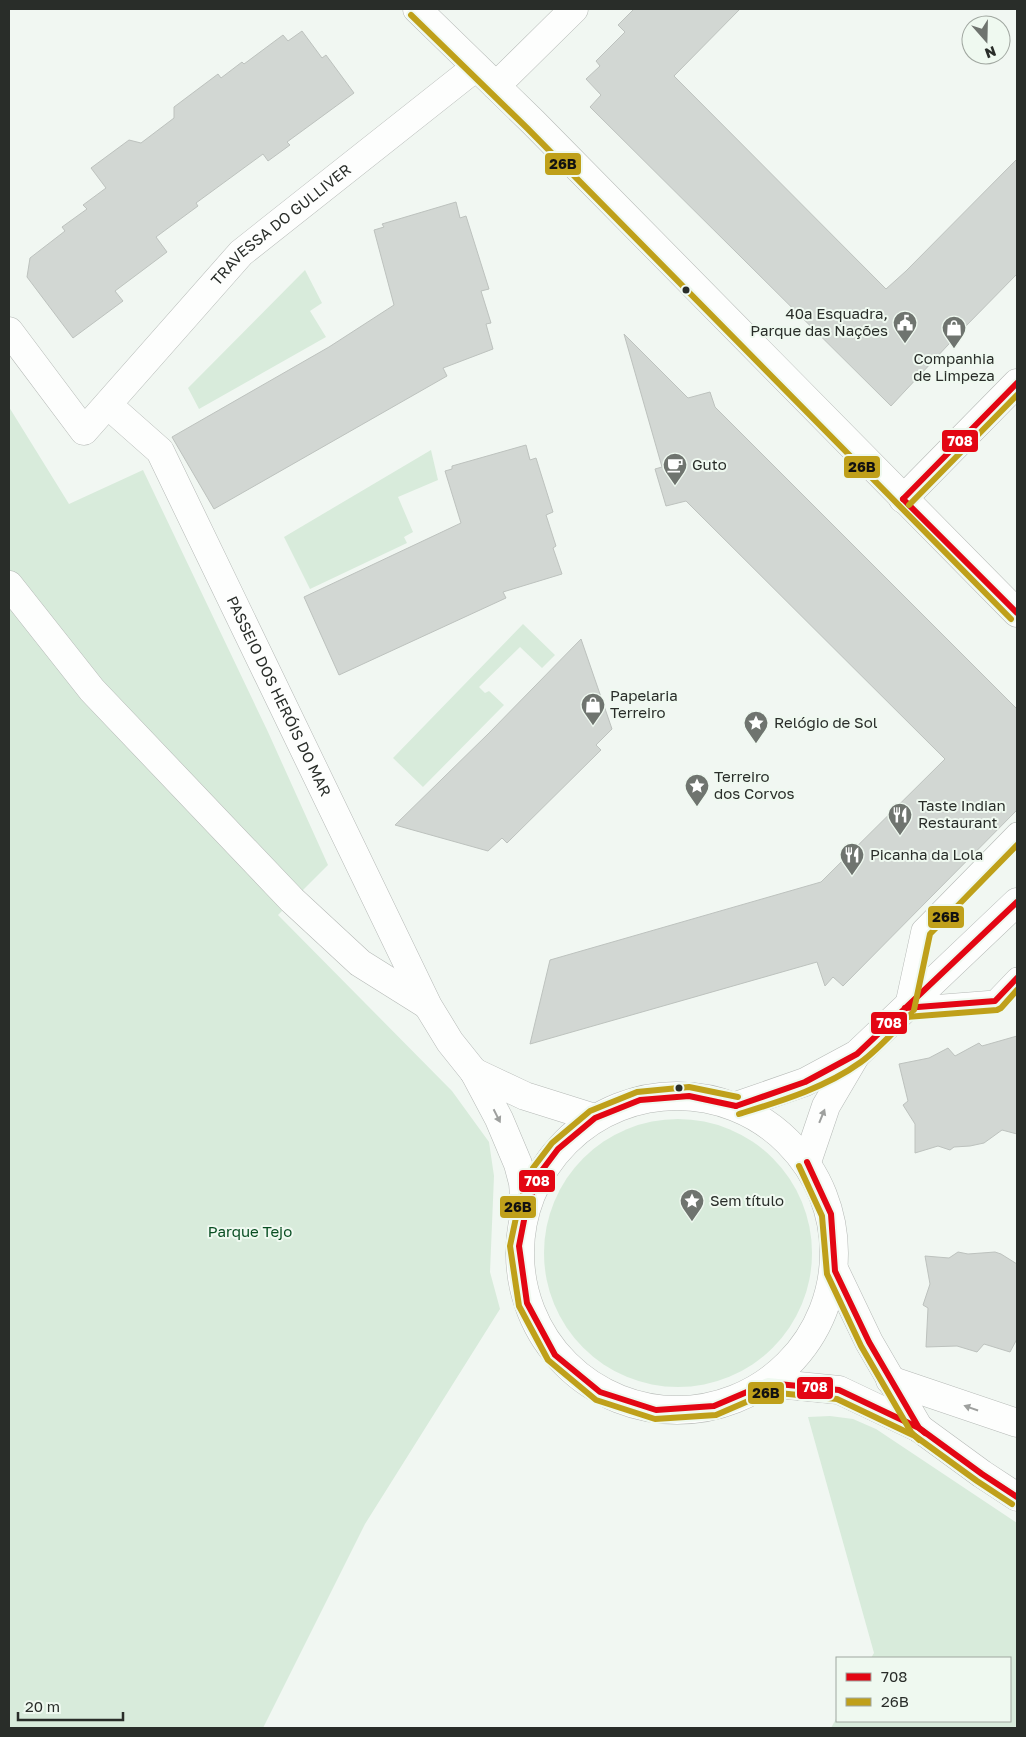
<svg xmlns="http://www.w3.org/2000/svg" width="1026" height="1737" font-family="'Golos Text',sans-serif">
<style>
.green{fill:#d8ebdb}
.building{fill:#d2d7d3;stroke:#bdc2be}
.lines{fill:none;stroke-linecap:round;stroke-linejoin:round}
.lane-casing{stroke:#b5b9b6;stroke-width:22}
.street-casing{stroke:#b5b9b6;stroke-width:29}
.lane{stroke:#fdfefd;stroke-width:21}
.street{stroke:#fdfefd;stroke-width:28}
.bus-1-casing{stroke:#eff9f0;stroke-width:10}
.bus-2-casing{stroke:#eff9f0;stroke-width:10}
.bus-1{stroke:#e30613;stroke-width:6}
.bus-2{stroke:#bfa01a;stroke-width:6}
.oneway{fill:#9ea09e}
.bus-dot{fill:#292d29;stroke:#eff9f0;stroke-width:2}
.labels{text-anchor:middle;stroke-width:4;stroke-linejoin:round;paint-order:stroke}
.street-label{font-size:15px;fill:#292d29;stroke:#eff9f0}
.poi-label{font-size:15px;fill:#292d29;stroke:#eff9f0;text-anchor:start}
.park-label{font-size:15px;fill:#084e22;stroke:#eff9f0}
.line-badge{stroke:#eff9f0;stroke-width:2}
.badge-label{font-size:14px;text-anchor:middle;font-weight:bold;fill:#fff}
.pale-badge-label{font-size:14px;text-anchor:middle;font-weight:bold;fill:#111}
</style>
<rect width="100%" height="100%" fill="#f1f7f2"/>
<!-- green -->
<g class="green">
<path d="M305,270l17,33 -12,8 16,26 -127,72 -11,-21z"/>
<path d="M9,407l60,97 74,-34 125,262 60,133 -50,50 174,176 37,51 5,34 -4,96 10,37 -135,215 -102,204h-254z"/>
<path d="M431,450l7,30 -40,17 15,35 -9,5 3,6 -97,46 -26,-52z"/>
<path d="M523,624l32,31 -13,13 -22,-21 -41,40 6,6 4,-2 15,14 -81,82 -30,-29z"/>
<circle cx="678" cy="1253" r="134"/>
<path d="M830,1416l23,3 23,10 141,94v205h-186l6,-11v4h173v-63h-139l3,-5 -66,-236z"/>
</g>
<!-- building -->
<g class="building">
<path d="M634,9h106l-66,67 212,213 20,-18 111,-112v115l-55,56 -71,76 -301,-299 11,-12 -15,-16 14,-13 -4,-5 29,-29 -7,-7z"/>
<path d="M302,31l20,27 4,-3 28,38 -67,49 3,3 -22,16 -5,-7 -67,49 2,3 -42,31 11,15 -52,39 8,10 -50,37 -46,-61 3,-19 35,-27 -3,-4 25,-18 -4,-4 23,-17 -15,-20 38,-28 12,3 33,-25v-11l44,-33 3,4 21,-16 2,2 39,-29 5,6z"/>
<path d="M456,202l4,16 6,-2 23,73 -8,2 10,32 -5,1 7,25 -50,19 4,8 -233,133 -42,-72 157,-90 65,-42 -20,-75 10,-3 -2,-3z"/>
<path d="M624,334l64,64 22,-6 5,15 302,302v101l-174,176 -10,-9 -8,9 -8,-24 -287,82 20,-84 271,-78 124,-123 -259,-258 -20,5 -11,-37 7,-2z"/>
<path d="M526,445l4,15 6,-2 17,54 -7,3 10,31 -3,2 9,26 -59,18 3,6 -167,77 -35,-78 157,-74 -16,-52 7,-2v-3z"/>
<path d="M581,639l31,90 -16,16 5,5 -94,93 -5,-5 -14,13 -93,-26 94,-92z"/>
<path d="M1017,1036v98l-15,-4 -18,13 -14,3 -16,1 -4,3 -12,-4 -23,7v-29l-12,-19 5,-4 -9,-37 30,-6 19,-10 7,8 24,-13 3,3z"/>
<path d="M958,1252l10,2 27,-2 6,2 16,10v75l-7,13 -26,-8 -7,8 -20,-6 -31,1 2,-39 -5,-3 7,-21 -5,-28 24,2z"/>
</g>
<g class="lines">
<defs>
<path id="lane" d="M1017,833l-95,97 -17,78 90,-7 22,-23"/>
<g id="street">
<path d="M417,9l116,113 484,491"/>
<path d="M496,86l78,-77"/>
<path id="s1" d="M9,331l75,100 157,-178 235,-186"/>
<path id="s2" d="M108,405l52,46 268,555 22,36 24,30 25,47 19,45 5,19 2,25"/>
<path d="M903,499l114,-116"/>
<path d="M9,585l83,105 200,210 68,63 67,42"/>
<path d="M474,1072l51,24 70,22"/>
<circle cx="677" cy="1253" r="157"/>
<path d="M736,1106l69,-24 52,-28 160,-152"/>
<path d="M807,1162l19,-56 30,-51"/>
<path d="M835,1271l34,71 50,86"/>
<path d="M890,1380l127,43"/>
<path d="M768,1383l71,7 80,38 63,46 35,23"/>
</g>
</defs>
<!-- lane casing -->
<use href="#lane" class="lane-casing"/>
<!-- street casing -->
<use href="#street" class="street-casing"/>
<!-- lane -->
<use href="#lane" class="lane"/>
<!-- street -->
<use href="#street" class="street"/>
<defs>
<g id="bus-1">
<path d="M903,499l114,-116"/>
<path d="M903,499l114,114"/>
<path d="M905,1008l90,-7 22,-23"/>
<path d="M736,1106l-47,-10 -49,4 -45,18 -37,31 -18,24 -14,37 -7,36 8,57 28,52 45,37 56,18 58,-4 54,-23 71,7 80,38 63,46 35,23"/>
<path d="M736,1106l69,-24 52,-28 160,-152"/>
<path d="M807,1162l24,52 4,57 34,71 50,86 6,5"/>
</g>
<g id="bus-2">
<path d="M411,15l116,113 484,491"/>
<path d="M909,505l108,-110"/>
<path d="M914,1010l16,-76 87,-89"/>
<path d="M906,1017l91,-7 4,-2 16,-18"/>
<path d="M738,1097l-49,-10 -52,5 -47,19 -38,32 -19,25 -15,40 -8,38 9,60 29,54 48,40 59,19 61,-4 53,-23 68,7 78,37 62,45 35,23"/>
<path d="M739,1114c42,-13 86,-26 122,-52 19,-14 34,-32 50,-48"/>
<path d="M799,1166l23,50 5,58 34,72 50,86 8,8"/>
</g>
</defs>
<!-- bus-1 casing -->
<use href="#bus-1" class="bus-1-casing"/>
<!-- bus-2 casing -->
<use href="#bus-2" class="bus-2-casing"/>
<!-- bus-1 -->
<use href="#bus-1" class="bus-1"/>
<!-- bus-2 -->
<use href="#bus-2" class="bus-2"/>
</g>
<!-- one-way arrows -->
<defs><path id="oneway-solid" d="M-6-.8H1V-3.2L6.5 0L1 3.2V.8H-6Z" transform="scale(1.25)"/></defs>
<g class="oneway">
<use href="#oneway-solid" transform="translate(497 1116) rotate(63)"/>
<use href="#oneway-solid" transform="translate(822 1116) rotate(-68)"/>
<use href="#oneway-solid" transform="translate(971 1408) rotate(-161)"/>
</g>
<!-- icons -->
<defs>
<symbol id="civic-pin" viewBox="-11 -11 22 30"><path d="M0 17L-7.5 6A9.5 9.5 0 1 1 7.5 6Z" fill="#6f746f" stroke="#eff9f0"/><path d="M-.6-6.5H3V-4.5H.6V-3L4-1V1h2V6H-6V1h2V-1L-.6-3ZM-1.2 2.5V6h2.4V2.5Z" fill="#fff"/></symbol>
<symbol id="shop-pin" viewBox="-11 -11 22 30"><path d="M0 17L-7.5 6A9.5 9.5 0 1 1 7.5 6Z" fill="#6f746f" stroke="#eff9f0"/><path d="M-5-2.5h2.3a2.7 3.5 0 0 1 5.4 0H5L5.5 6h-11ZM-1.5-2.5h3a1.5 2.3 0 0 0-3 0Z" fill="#fff"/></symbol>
<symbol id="cafe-pin" viewBox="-11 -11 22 30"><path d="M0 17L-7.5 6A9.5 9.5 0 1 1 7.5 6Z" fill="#6f746f" stroke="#eff9f0"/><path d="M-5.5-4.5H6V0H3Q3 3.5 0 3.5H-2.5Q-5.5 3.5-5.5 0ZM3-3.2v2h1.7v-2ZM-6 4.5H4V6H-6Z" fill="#fff"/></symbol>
<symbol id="sight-pin" viewBox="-11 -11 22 30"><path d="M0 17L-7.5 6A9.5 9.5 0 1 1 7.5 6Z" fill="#6f746f" stroke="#eff9f0"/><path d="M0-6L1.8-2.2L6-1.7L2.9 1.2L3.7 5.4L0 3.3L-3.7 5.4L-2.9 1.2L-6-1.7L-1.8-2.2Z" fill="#fff"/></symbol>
<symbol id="restaurant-pin" viewBox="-11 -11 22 30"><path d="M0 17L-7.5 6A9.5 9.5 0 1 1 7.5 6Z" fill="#6f746f" stroke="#eff9f0"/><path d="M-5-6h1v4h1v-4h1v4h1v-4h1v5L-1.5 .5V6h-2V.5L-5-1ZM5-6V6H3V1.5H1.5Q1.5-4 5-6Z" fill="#fff"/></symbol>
</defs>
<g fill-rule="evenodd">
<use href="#civic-pin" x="891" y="309" width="28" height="38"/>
<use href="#shop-pin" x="940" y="314" width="28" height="38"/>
<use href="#cafe-pin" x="661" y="451" width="28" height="38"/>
<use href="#shop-pin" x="579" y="691" width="28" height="38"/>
<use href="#sight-pin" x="742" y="709" width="28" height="38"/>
<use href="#sight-pin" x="683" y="772" width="28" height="38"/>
<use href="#restaurant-pin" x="886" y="801" width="28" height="38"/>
<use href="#restaurant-pin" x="838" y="841" width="28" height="38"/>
<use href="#sight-pin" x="678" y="1187" width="28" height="38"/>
</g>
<!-- markers -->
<g class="bus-dot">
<circle cx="686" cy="290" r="4.5"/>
<circle cx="679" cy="1088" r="4.5"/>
</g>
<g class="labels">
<!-- street labels -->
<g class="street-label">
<text dy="5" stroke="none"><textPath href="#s1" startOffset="411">TRAVESSA DO GULLIVER</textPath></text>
<text dy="5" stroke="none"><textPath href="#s2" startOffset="342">PASSEIO DOS HERÓIS DO MAR</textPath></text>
</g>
<!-- poi labels -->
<g class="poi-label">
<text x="888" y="319" text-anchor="end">40ª Esquadra,<tspan x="888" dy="17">Parque das Nações</tspan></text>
<text x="954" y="364" text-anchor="middle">Companhia<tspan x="954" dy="17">de Limpeza</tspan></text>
<text x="692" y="470">Guto</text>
<text x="610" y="701">Papelaria<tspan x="610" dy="17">Terreiro</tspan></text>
<text x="774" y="728">Relógio de Sol</text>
<text x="714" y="782">Terreiro<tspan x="714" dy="17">dos Corvos</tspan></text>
<text x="918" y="811">Taste Indian<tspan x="918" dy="17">Restaurant</tspan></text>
<text x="870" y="860">Picanha da Lola</text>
<text x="710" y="1206">Sem título</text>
</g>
<!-- park labels -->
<g class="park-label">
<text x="250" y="1237">Parque Tejo</text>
</g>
</g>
<g class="line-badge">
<rect x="544" y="152" width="38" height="24" rx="5" fill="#bfa01a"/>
<rect x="941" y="429" width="38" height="24" rx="5" fill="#e30613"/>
<rect x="843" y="455" width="38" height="24" rx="5" fill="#bfa01a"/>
<rect x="927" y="905" width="38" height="24" rx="5" fill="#bfa01a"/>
<rect x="870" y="1011" width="38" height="24" rx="5" fill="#e30613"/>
<rect x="518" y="1169" width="38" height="24" rx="5" fill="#e30613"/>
<rect x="499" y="1195" width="38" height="24" rx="5" fill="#bfa01a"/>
<rect x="796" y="1376" width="38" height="24" rx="5" fill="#e30613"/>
<rect x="747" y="1381" width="38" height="24" rx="5" fill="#bfa01a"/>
</g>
<g class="badge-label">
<text x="960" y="446">708</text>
<text x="889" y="1028">708</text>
<text x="537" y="1186">708</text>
<text x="815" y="1392">708</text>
</g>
<g class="pale-badge-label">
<text x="563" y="169">26B</text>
<text x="862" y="472">26B</text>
<text x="946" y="922">26B</text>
<text x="518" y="1212">26B</text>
<text x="766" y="1398">26B</text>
</g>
<!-- border -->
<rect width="1026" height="1737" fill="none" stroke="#292d29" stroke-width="20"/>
<!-- legend -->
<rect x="836" y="1657" width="175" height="65" fill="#eff9f0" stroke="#a0a7a0"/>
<rect x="846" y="1673" width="25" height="8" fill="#e30613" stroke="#a0a7a0"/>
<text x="881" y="1682" font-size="15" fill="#292d29">708</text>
<rect x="846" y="1698" width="25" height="8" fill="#bfa01a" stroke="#a0a7a0"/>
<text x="881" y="1707" font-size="15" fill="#292d29">26B</text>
<!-- north arrow -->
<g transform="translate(986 40) rotate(160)"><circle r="24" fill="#eff9f0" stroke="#a0a7a0"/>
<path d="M0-4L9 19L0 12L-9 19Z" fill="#6f746f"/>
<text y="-8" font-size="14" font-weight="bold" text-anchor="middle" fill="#292d29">N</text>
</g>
<!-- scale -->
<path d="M18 1712v8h105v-8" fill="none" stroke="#292d29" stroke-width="2.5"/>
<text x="25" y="1712" font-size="15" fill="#292d29" stroke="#eff9f0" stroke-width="4" paint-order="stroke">20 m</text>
</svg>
